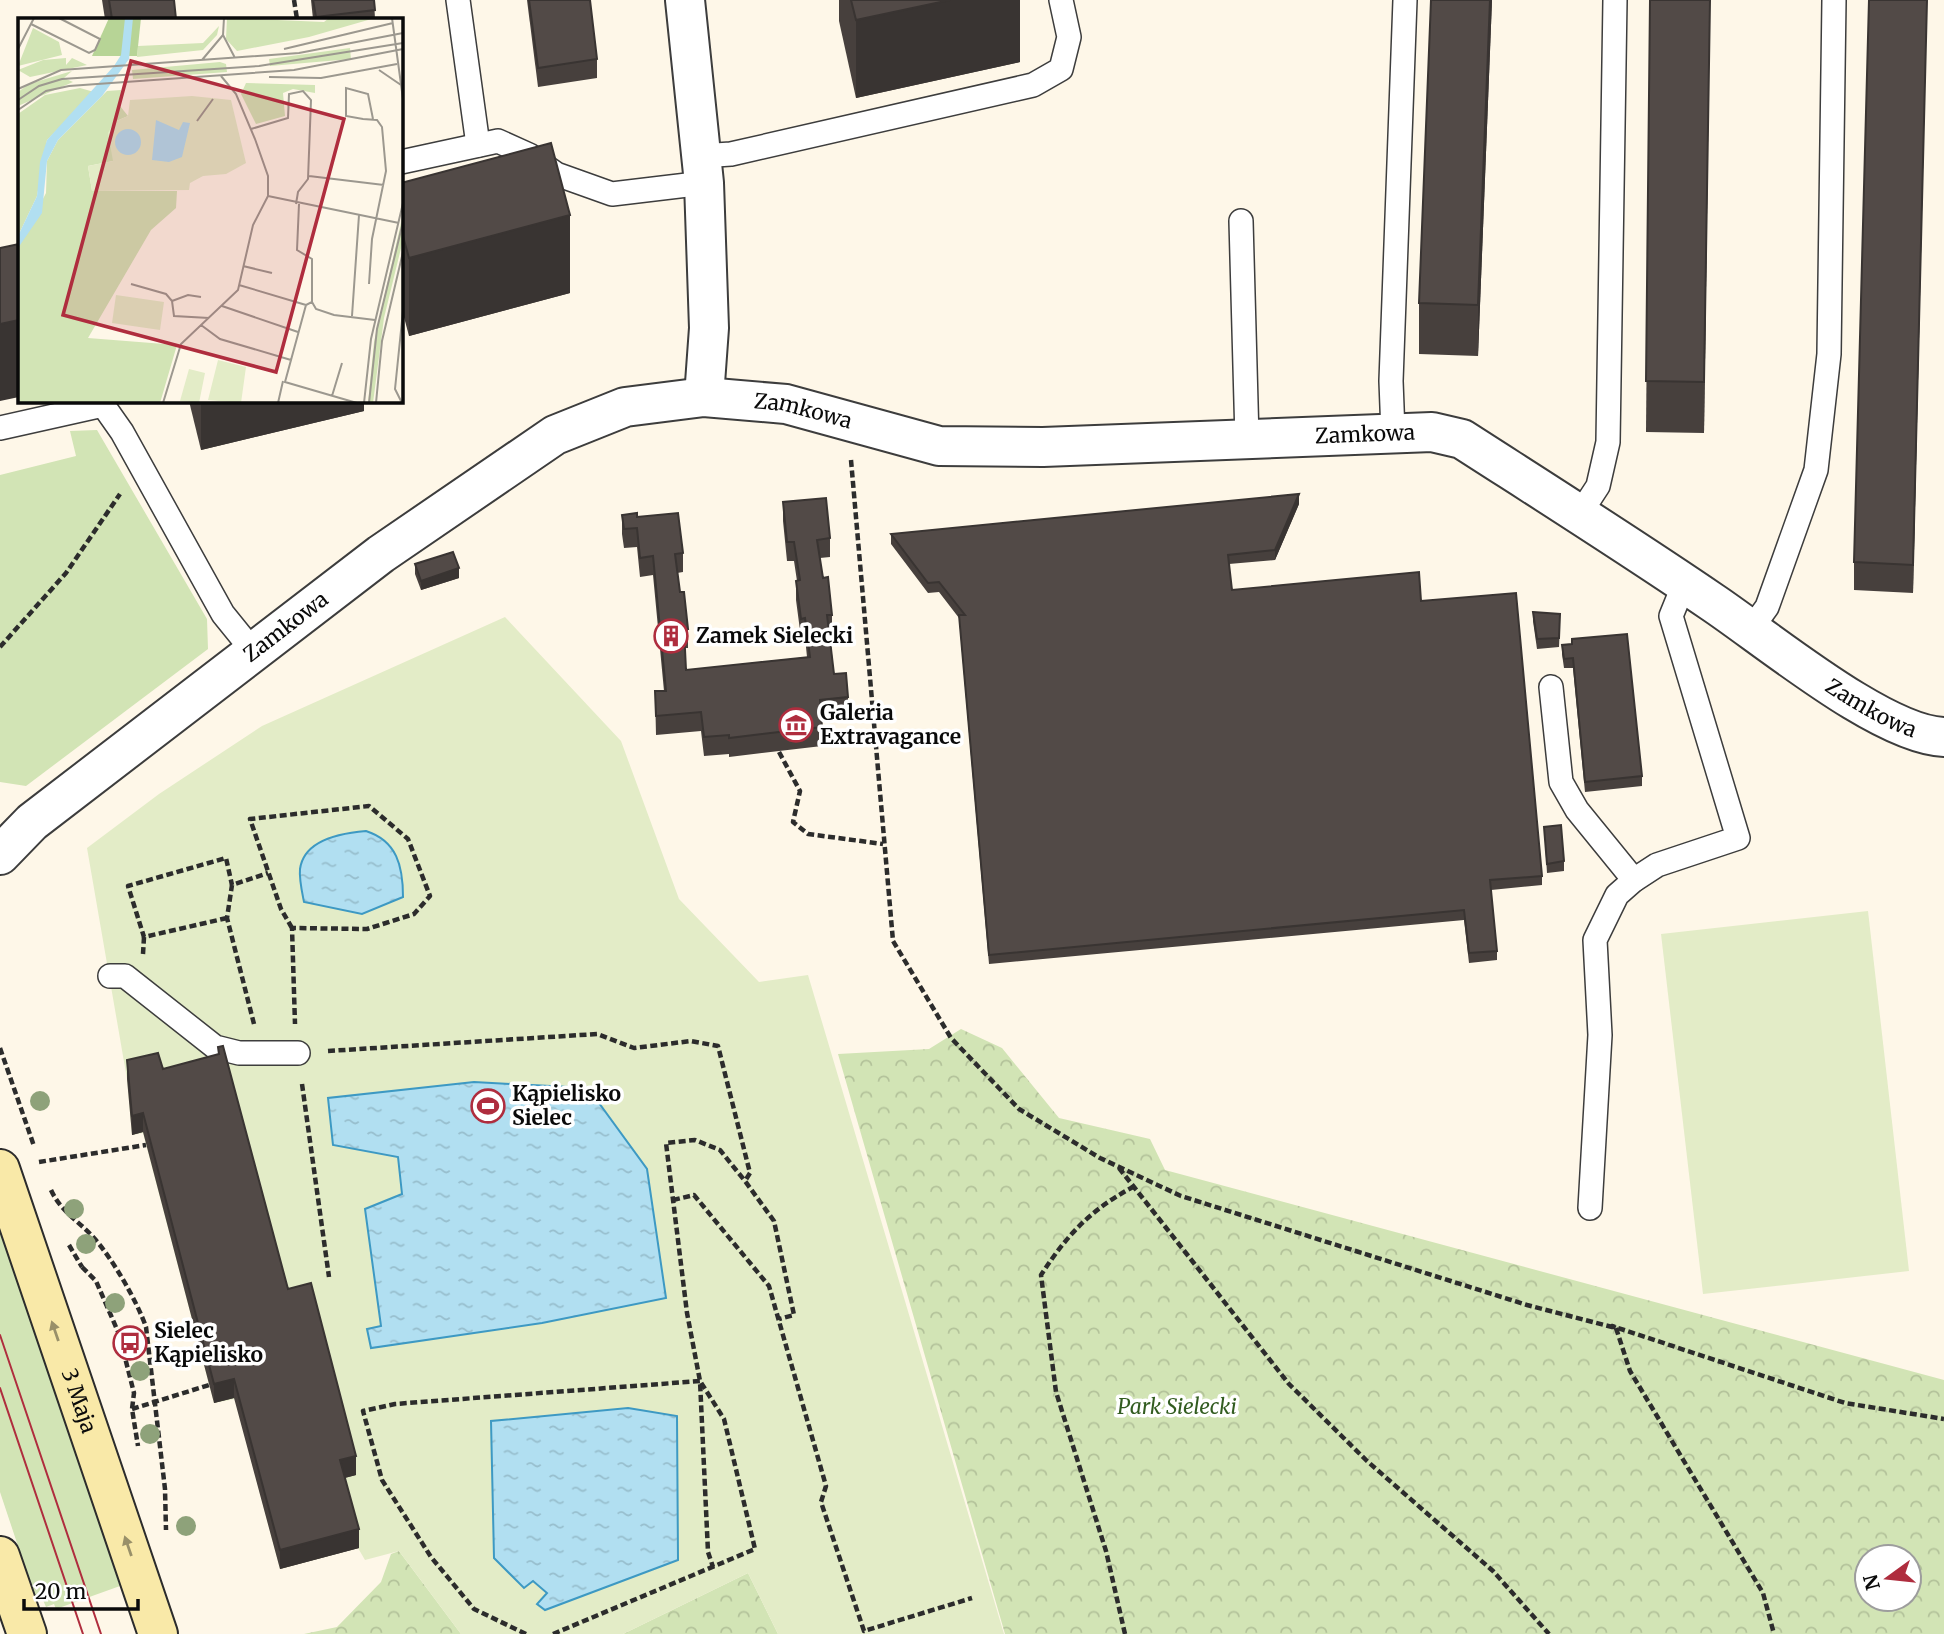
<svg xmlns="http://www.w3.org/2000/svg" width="1944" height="1634" font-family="Merriweather,serif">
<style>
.grass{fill:#d2e4b5}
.park{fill:url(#park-crowns);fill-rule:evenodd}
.pitch{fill:#e3ecc7}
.water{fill:url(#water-ripples);stroke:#3d99c3;stroke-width:2}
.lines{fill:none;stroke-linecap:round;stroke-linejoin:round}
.lane-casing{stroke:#3d3d3d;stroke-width:26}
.street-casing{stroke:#3d3d3d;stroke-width:42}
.secondary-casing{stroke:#2c2c2c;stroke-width:42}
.path{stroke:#2c2c2c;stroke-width:4.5;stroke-dasharray:7 3.5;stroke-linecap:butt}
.lane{stroke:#fff;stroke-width:23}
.street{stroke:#fff;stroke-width:38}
.secondary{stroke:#f9e9a8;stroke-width:38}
.tram{stroke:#af2d3e;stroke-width:2}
.tree{fill:#8ea27a}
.wall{fill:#47403d}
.shaded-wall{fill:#393432}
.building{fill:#524a47;stroke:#393432;stroke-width:2}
.oneway{fill:#999069}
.labels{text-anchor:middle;stroke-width:7;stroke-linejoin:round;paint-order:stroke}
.street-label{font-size:21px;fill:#0a0a0a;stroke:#fff}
.poi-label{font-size:21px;font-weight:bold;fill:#0a0a0a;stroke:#fff;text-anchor:start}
.park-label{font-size:21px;font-style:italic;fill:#325c20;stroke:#fff}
.inset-road{fill:none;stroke:#9c988f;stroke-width:2}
.view{fill:#af2d3e;fill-opacity:0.15;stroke:#af2d3e;stroke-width:3.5}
.inset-edge{fill:none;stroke:#0a0a0a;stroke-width:3.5}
</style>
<defs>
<pattern id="park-crowns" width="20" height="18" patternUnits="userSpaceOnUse" patternTransform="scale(1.75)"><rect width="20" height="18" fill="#d2e4b5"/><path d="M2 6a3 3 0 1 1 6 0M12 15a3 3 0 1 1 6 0" fill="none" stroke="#b3c29a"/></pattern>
<pattern id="water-ripples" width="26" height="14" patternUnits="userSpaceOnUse" patternTransform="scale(1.75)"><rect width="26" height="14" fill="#b1dff1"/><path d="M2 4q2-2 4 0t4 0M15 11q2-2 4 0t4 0" fill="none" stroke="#97becd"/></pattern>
</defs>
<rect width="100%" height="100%" fill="#fef7e8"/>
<!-- grass -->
<g class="grass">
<path d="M97,430l110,189 1,30 -182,137 -26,-4v-307l76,-19 -6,-25z"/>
<path d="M0,1229l120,357 -64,23 -2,-5 -8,3 -3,-7h-7l-36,-108z"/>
</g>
<!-- park -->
<g class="park">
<path d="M961,1029l41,19 57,70 91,21 15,31 779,210v254h-939l-167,-580 91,-5zM1909,1557v42h-42v-42z"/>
<path d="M399,1551l62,83h-157l33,-7 44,-45 10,-28z"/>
<path d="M748,1573l30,61h-155z"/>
</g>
<!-- pitch -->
<g class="pitch">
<path d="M505,617l116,124 58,158 80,83 49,-7 196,659h-226l-30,-61 -125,61h-162l-62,-83 -34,9 -7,-12 -78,21 -45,-170 -21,4 -71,-270 -11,2 -5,-56 -40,-231 72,-54 103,-68z"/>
<path d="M1868,911l41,360 -206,23 -42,-360z"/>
</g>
<!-- water -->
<g class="water">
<path d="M366,831c31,10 37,35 37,66l-41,17 -58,-12c-2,-10 -5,-23 -4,-33 4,-29 41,-36 66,-38z"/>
<path d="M474,1082l114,6 59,81 19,129 -124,25 -171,25 -4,-19 14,-3 -16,-117 37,-15 -4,-37 -65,-12 -5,-47z"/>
<path d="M628,1408l49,8 1,144 -133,50 -8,-6 10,-11 -14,-12 -9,7 -30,-30 -3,-137z"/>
</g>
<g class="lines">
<defs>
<g id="lane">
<path d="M458,0l20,145"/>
<path d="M700,156l31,-2 302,-69 28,-16 8,-32 -8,-37"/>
<path d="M401,162l97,-21 31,14 27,19 56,20 92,-11"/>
<path d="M1241,221l6,218"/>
<path d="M0,428l103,-23 19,27 101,182 30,37"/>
<path d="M1393,433l-2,-52 14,-381"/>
<path d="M1579,515l19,-29 10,-44 7,-442"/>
<path d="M1751,629l16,-22 49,-137 13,-116 5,-354"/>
<path d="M1551,687l10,95 16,28 57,70"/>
<path d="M110,976h15l90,71 24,6h59"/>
<path d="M1590,1208l10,-173 -5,-95 22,-45 17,-15 23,-15 81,-27 -67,-222 13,-32"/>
</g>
<g id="street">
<path d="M685,0l19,183 5,145 -5,69"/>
<path id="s1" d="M0,855l32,-33 349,-268 174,-119 70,-28 79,-10 82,7 153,42 104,1 389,-15 30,7c84,54 168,107 250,163 54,36 170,133 232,135"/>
</g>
<g id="secondary">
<path id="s2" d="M0,1169l158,465"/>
<path d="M0,1556l27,78"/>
</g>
</defs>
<!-- lane casing -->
<use href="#lane" class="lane-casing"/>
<!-- street casing -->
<use href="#street" class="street-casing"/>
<!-- secondary casing -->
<use href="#secondary" class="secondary-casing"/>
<!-- path -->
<g class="path">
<path d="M294,0l3,19"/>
<path d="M851,460l42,481 58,97 68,71 81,49 81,38 346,109 89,23 -4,-2 233,77 99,16"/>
<path d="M0,647l66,-74 54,-79"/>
<path d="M779,752l21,39 -7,31 15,12 75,10"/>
<path d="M227,918l-83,19 -16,-51 98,-28 6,27"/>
<path d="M292,928l-11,-19 -31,-90 119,-13 39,33 22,57 -16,18 -47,15 -75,-1 3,96"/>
<path d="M143,954l1,-17"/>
<path d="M254,1024l-27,-106 5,-33 36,-12"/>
<path d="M0,1048l34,98"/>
<path d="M328,1051l269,-17 37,14 57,-7 27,5 32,127 -5,8"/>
<path d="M302,1084l27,193"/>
<path d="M39,1162l107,-17"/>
<path d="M1119,1168l170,216 78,77 126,110 56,63"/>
<path d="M51,1190c10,22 28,31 43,48 18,20 43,63 52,89l19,162 1,41"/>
<path d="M673,1200l21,-5 75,91 57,200 -5,16 43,129 108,-33"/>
<path d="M69,1245l13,22"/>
<path d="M82,1267l14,14 23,53 15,59 -2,16 6,37"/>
<path d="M1616,1328l14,43 133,222 11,41"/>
<path d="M132,1409l77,-24"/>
<path d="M526,1634l-52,-25 -43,-52 -49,-77 -19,-69 32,-7 305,-23 8,171 5,15"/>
<path d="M553,1634l202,-85 -31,-130 -24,-38 -13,-68 -21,-170 29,-3 25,10 25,31 29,40 20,94 -15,4"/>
<path d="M1125,1634l-19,-83 -50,-159 -15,-117c26,-40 49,-65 92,-88"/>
</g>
<!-- lane -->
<use href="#lane" class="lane"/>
<!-- street -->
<use href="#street" class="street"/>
<!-- secondary -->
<use href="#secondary" class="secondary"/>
<!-- tram -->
<g class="tram">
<path d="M0,1335l101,299"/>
<path d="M0,1388l83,246"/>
</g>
</g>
<!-- trees -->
<g class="tree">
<circle cx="40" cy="1101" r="10"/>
<circle cx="74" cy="1209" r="10"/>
<circle cx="86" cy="1244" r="10"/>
<circle cx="115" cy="1303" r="10"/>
<circle cx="140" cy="1371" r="10"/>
<circle cx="150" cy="1434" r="10"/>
<circle cx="186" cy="1526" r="10"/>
</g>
<!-- wall -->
<g class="wall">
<path d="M102,0h72l2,19h-71z"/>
<path d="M311,0h63l1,19h-62z"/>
<path d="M527,0h63l7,59v19l-59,9z"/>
<path d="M839,0h181v62l-164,36 -17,-77z"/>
<path d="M1431,0h61l-14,356 -59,-2v-51z"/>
<path d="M1650,0h60l-6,433 -58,-1z"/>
<path d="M1927,0l-14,593 -59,-3v-28z"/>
<path d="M401,183l169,110 -161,43 -8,-30z"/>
<path d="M189,401h175v10l-163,39z"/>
<path d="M783,502l47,36v19l-10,1 3,20 9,37v19h-2l4,40 14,23v19l-26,3v27l-93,11v-3l-25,2 -3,-25 -45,4 -1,-44h9l-11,-116 -13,2 -3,-30 -13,1 -2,-14v-19l15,2 46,36v19l-6,1 3,19 8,37v19h-3l1,22 121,-13 -2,-20 -4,1 -5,-38v-19h1l-3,-20h-7l-4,-40z"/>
<path d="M1299,504l-24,56 -46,4 3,26 189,11 121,275v9l-51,5 6,61v9l-28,3 -5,-43 -475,44 -30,-346 -20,-26 -11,1 -37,-49v-10z"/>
<path d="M415,564l44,14 -38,12 -6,-16z"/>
<path d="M1533,612l27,11 -1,24 -22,2 -4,-28z"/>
<path d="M1572,644l70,132v10l-57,6 -12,-124h-9l-2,-14v-9z"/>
<path d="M1544,827l20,34v10l-17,2z"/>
<path d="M218,1047l70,242 68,186 -11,3 14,70 -79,21 -46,-171 -20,5 -71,-271 -11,3 -5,-56v-19l36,9 55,-14z"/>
</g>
<!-- shaded-wall -->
<g class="shaded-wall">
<path d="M950,0h70v62l-164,36v-78z"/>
<path d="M1490,0h2l-14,356v-51z"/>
<path d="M1710,0l-6,433v-51z"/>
<path d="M1927,0l-14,593v-28z"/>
<path d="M570,215v78l-161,43v-78z"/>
<path d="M19,320v77l-19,4v-77z"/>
<path d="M201,401h163v10l-163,39z"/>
<path d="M1299,494v10l-24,56v-10z"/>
<path d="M459,568v10l-38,12v-9z"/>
<path d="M143,1113v19l-11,3v-19z"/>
<path d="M234,1379v19l-20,5v-19z"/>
<path d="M356,1456v19l-16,4v-19z"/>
<path d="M359,1529v19l-79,21v-19z"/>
</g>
<!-- building -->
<g class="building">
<path d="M109,0h65l2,19h-64z"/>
<path d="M313,0h61l1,10 -59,7z"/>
<path d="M529,0h61l7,59 -59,9z"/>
<path d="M851,0h99l-94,20z"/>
<path d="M1431,0h59l-12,305 -59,-2z"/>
<path d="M1650,0h60l-6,382 -58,-1z"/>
<path d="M1869,0h58l-14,565 -59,-3z"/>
<path d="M551,143l19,72 -161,43 -8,-29v-46z"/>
<path d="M19,244v76l-19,4v-76z"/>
<path d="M1299,494l-24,56 -47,5 4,35 187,-18 2,29 95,-8 26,283 -52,4 7,71 -28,2 -5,-43 -475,45 -30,-340h6l-26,-33 -11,1 -37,-49z"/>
<path d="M826,498l4,40 -13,2 6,38 5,-1 4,38h-5l7,59 12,-1 2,24 -28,3 2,27 -93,11v-3l-25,2 -3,-25 -45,4 -1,-25h11l-13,-135 -13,2 -3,-30 -13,1 -2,-14 15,-2v4l41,-4 5,40 -8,1 5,38h4l4,37h-4l2,41 124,-13 -5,-39 -4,1 -5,-38 4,-1 -6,-38h-7l-4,-40z"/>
<path d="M453,552l6,16 -38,13 -6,-17z"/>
<path d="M1533,612l27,2 -1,24 -22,1z"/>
<path d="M1627,634l15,142 -57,6 -12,-124 -9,1 -2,-14 10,-1v-5z"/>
<path d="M1561,825l3,36 -17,3 -3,-37z"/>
<path d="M223,1046l65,243 23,-6 45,173 -16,4 19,69 -79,21 -46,-171 -20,5 -71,-271 -11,3 -5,-56 31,-7 5,16 56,-15 -1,-7z"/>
</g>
<!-- one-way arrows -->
<defs><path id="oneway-solid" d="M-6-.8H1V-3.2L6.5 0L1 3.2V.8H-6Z" transform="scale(1.75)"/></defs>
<g class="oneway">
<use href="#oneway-solid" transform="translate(55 1331) rotate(-109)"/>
<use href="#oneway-solid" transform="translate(128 1546) rotate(-109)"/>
</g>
<!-- icons -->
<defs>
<symbol id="building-ring" viewBox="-11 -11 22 22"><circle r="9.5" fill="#fff" stroke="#af2d3e" stroke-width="1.5"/><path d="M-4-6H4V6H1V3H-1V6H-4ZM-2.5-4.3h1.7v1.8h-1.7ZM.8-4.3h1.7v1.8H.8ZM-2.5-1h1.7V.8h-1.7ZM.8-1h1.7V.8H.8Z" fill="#af2d3e"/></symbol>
<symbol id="museum-ring" viewBox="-11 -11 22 22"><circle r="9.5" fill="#fff" stroke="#af2d3e" stroke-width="1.5"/><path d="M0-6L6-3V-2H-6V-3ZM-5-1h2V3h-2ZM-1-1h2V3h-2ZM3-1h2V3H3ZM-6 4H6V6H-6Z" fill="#af2d3e"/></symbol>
<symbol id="stadium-ring" viewBox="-11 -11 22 22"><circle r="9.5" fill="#fff" stroke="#af2d3e" stroke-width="1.5"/><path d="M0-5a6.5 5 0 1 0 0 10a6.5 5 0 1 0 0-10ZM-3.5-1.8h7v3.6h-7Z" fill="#af2d3e"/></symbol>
<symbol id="bus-ring" viewBox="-11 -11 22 22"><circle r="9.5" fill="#fff" stroke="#af2d3e" stroke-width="1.5"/><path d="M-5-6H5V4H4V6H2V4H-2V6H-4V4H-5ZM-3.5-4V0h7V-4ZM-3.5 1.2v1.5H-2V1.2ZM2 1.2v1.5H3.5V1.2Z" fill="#af2d3e"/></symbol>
</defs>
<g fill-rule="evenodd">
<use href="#building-ring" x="652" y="617" width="38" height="38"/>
<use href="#museum-ring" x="777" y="706" width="38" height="38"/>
<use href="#stadium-ring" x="469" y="1087" width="38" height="38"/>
<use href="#bus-ring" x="111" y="1324" width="38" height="38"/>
</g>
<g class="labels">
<!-- street labels -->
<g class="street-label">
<text dy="7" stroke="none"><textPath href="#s1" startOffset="952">Zamkowa</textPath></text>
<text dy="7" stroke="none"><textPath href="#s1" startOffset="1519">Zamkowa</textPath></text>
<text dy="7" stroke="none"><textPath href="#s1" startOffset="366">Zamkowa</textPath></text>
<text dy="7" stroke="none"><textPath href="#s1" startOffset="2107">Zamkowa</textPath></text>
<text dy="7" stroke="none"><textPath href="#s2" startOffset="245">3 Maja</textPath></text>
</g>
<!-- poi labels -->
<g class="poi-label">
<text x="696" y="643">Zamek Sielecki</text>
<text x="820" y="720">Galeria<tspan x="820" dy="24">Extravagance</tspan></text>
<text x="512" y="1101">Kąpielisko<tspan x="512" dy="24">Sielec</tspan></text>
<text x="154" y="1338">Sielec<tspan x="154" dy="24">Kąpielisko</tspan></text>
</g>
<!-- park labels -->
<g class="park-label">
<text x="1177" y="1414">Park Sielecki</text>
</g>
</g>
<!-- overview -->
<g transform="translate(18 18)">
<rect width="385" height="385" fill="#fef7e8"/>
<path d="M209,0l97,4 5,-4h46l-66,19 -72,14 -11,-12zM201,8l-2,9 -14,15 -66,7 1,-11 65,-3zM15,10l26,14 3,13 -44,11zM332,30l1,11 -81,7 -1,-7zM48,40v7l6,-7 15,7 -57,12 -12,-7 25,-10zM202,44l6,2 1,8 -94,7 -1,-9zM54,53l-8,7 9,4 -55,24v-14l11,-8zM228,65l69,2v8l-22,-4 -10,4 2,23 -29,8 -15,-30zM385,196v26l-19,78 -11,85h-5l6,-61z" fill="#d2e4b5"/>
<path d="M91,0h32l-4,38h-45z" fill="#b7d496"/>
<path d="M62,70l14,4 -47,48 -10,56 -19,40v-122l27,-19zM103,72l-1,16 8,10 -14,6 -1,39 -25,5 4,25h85l-1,17 -25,22 -63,108 89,7 -17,58h-142v-155l28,-55 1,-32 11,-21 49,-49z" fill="#d2e4b5"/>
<path d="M174,78l39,4 15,63 -20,11 -23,2 -13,7 -1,7 -97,1 -4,-25 25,-5 -5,-28 6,-11 14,-6 2,-16zM98,277l48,7 -4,28 -48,-7zM200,342l28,7 -5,36 -33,-3zM171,351l16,4 -6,30 -19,-2z" fill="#e3ecc7"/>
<path d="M107,0h8l-4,41 -27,37 -44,44 -11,21 -5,52 -24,35v-12l19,-40 3,-34 7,-22 67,-74 7,-11zM138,102l23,10 4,-8 7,1 -8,34 -13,5 -17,-2zM97 124a13 13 0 1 1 26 0a13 13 0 1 1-26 0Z" fill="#b1dff1"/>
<path class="inset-road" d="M374,0l11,81M13,6l58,29 6,-3 5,-11 -41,-21M205,17l12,23M0,31l16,-31M266,31l109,-26M184,42l21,-25 1,-17M361,52l22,15M251,59l52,1 76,-14M0,71l43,-19 238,-17 104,-20M0,82l21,-14 23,-7 197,-13 144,-23M0,92l28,-19 23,-5 225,-16 109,-21M179,103l16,-22M233,111l37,-11 1,-24 14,-3 8,9 -3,79 -10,13 -2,12M291,158l75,9M250,178l131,27M281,186l-2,46 15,9v43l-6,3 -21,77 72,21M225,248l29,7M113,266l35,10 6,7 2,15 35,2M351,266l3,-45 14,-68 -4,-44 -5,-7 -14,-1 -17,-3v-28l22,6 5,25M221,267l67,20M154,283l16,-6 13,2M294,284l4,7 18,6 41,5M204,288l76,26M334,298l7,-101M183,307l19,14 71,21M314,378l10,-33M145,385l18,-59 57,-54 15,-65 15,-29v-20l-13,-37 -19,-45 -15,-18M260,385l5,-22M346,385l7,-64 32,-136M351,385l8,-74 26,-107M358,385l6,-62 21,-89M384,385l-7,-14 8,-78"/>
<path class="view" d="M113,43l213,58 -68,253 -213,-57z"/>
<rect width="385" height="385" class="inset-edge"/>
</g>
<!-- north arrow -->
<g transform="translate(1888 1578) rotate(255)"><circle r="33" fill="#ffffff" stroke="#9d9d9d" stroke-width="2"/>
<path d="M0-5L12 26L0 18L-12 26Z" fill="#af2d3e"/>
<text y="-10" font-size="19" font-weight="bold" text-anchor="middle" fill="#0a0a0a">N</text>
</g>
<!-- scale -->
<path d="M24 1599v10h114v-10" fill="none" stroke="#0a0a0a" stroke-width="3.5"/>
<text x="35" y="1599" font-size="21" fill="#0a0a0a" stroke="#ffffff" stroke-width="5" paint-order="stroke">20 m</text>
</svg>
